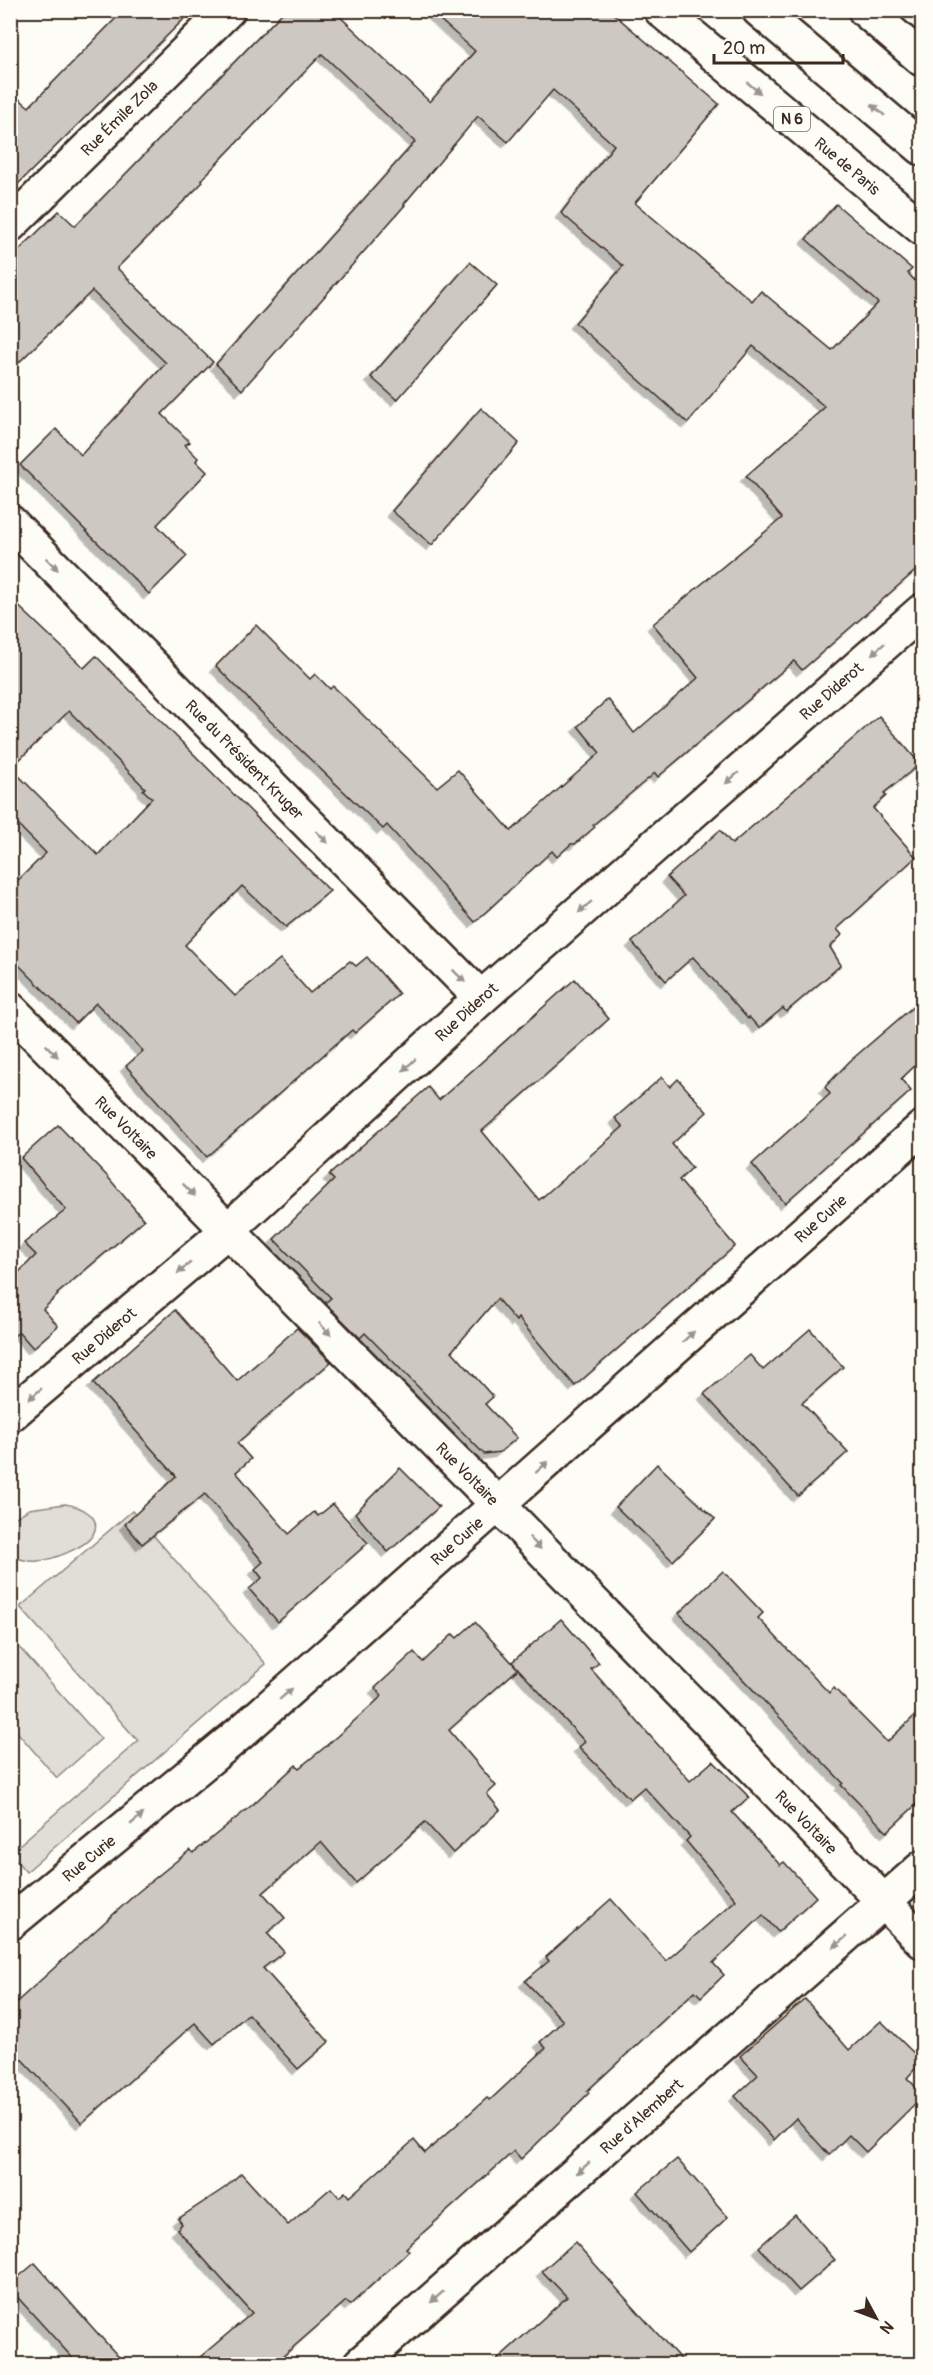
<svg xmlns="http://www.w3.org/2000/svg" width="933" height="2375" font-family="Pangolin,sans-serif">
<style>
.built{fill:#efece7}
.green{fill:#e1ded7;stroke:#8e847a;stroke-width:1.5}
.building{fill:#cdc8c2;stroke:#3b2a1e;stroke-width:1.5;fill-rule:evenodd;filter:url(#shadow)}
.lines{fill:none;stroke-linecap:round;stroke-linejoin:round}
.minor-casing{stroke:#3b2a1e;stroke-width:38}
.major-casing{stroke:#3b2a1e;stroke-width:38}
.minor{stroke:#fdfcf7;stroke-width:33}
.major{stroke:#fdfcf7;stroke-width:33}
.oneway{fill:#9c938a}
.labels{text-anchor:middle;stroke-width:4.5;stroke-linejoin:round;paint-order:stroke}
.shield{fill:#fdfcf7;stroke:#75695f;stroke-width:1.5}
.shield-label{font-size:15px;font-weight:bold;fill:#3b2a1e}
.street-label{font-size:16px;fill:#3b2a1e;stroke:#fdfcf7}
</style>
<defs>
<filter id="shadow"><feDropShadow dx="-5.5" dy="5.5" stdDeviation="0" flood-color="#0004"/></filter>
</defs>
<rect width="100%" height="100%" fill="#fdfcf7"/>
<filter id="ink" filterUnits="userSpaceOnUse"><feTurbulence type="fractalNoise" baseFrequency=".0167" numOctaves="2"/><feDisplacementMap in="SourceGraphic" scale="12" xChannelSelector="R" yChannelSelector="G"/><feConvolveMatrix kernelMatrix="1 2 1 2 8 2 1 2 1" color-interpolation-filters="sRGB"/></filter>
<g filter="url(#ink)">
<!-- built -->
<path class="built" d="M899,11h23v19z"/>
<!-- green -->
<g class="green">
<path d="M65,1504c14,2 40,12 27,32 -8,12 -40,24 -54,25 -8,1 -20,-2 -27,-5v-36l18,-11z"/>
<path d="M132,1511l134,153 -240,208 -16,-19 128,-112 -118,-134z"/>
<path d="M18,1646l83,93 -44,39 -46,-53v-72z"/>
</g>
<!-- building -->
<g class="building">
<path d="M124,10h69l-183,182v-101l19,16z"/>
<path d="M285,10h48l97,92 45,-51 -46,-41h180l110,94 -84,99 117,98 9,-10 71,59 46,-47 -72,-64 30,-35 76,65 -4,4 14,16v276l-120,105 -8,-9 -136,116 -3,-4 -62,52 2,2 -20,17h-4l-14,13 -5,-6 -77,71 -88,-97 -4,4 -119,-114 -48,-49 40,-41 54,54 5,-5 15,15 3,-3 104,101 21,-17 53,61 89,-78 -22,-27 30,-27 26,34 64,-55 -45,-54 129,-106 -36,-42 79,-69 -72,-61 -65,77 -113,-100 48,-57 -62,-53 53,-68 -61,-55 -45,52 -30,-26 -74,88 1,1 -163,185 -26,-26 199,-222 -93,-88 -121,126 2,2 -86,86 96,94 -51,52 28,28 -5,3 13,13 -2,3 11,11 -50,53 30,31 -38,38 -129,-129 36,-36 25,26 85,-92 -74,-72 -82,80v-112l49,-48 16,15z"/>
<path d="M470,262l27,23 -100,115 -26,-23z"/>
<path d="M481,408l38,35 -87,102 -40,-34z"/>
<path d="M10,598l74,70 12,-12 234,235 -44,36 -44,-41 -57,59 50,51 45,-37 30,34 40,-32 6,5 11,-9 32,37 -44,39 -3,-3 -145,127 -81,-91 17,-15 -47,-48 -20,20 -66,-67v-68l36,-35 -36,-36zM69,711l76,77 -2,2 9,8 -54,57 -87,-87z"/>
<path d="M879,716l41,48 -36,29 2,3 -13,12 43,49 -79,72 5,6 -12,12 11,18 -55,47 -3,-4 -24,20 -10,-11 -1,2 -55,-62 -27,24 -34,-39 52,-46 -17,-19 53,-47 12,14z"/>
<path d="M575,979l34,40 -127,112 57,69 84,-73 -8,-9 47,-41 8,10 8,-8 29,33 -35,32 20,24 -13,12 56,66 -160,140 -57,-68 -2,3 -19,-22 -45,52 41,46 -8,7 32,34 -17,14 -16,2 -119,-121 -5,5 -35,-35 6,-5 -57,-59 60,-59 -5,-5 99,-88 11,13z"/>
<path d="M922,999v60l-21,20 10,12 -126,112 -33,-39 78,-70 -5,-7 25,-26z"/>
<path d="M58,1125l49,51 37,44 -87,74 1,1 -15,14 15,17 -25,22 -14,-16 -9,7v-69l5,6 21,-21 -12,-12 42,-33 -45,-52z"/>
<path d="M175,1310l62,71 60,-53 34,34 -94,81 14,16 -15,13 53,62 25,-22 4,4 15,-12 35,39 -90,79 -29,-33 13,-11 -7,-9 8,-7 -58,-68 -63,50 -17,-20 51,-48 -83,-93z"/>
<path d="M810,1329l33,38 -41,36 46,49 -50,44 -94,-102 46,-39 13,15z"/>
<path d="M657,1464l58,55 -42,42 -57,-54z"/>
<path d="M400,1468l39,39 -51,45 -33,-39z"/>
<path d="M723,1571l40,42 -5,5 71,75 5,-5 53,54 35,-33v90l-35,33 -46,-47 2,-2 -164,-170z"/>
<path d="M561,1619l38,44 -8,6 99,112 23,-20 36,36 -17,15 48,53 4,-3 32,35 -38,35 -15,-17 -50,48 11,12 -23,22 -6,-6 -108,100 2,2 -68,66 -7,-8 -108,97 3,3 -59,54 -4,-4 -72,63h-82l60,-51 -75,-84 5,-5 -4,-5 48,-32 15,-14 47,52 43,-37 8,9 6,-5 4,5 65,-57 11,13 62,-55 3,2 56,-52 -6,-6 23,-21 -38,-40 24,-20 -3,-4 65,-58 55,62 70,-61 -50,-59 4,-4 -46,-50 -14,12 -51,-52 6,-5 -73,-80z"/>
<path d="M475,1622l43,47 -69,61 47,56 -9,8 13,16 -47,43 -28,-31 -69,61 -35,-41 -58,51 22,25 -18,15 17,19 -21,16 66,74 -31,27 -50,-55 -34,30 -19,-21 -113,100 -72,-76v-39l128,-116 52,-42 3,3 58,-47 45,-41 3,3 26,-21 57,-51 -7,-8 39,-36 9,10 30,-28 4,4z"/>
<path d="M805,1999l44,51 32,-29 41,40 -15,17 15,15v4l-56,55 -17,-17 -20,20 -33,-37 -22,22 -39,-44 23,-21 -18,-19z"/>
<path d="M677,2159l51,58 -39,35 -52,-60z"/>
<path d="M795,2215l40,45 -36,31 -40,-44z"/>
<path d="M575,2242l79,88 31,34h-193l75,-67 -25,-26z"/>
<path d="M35,2263l90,101h-47l-68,-75v-5z"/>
</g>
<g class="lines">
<defs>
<g id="minor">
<path id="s1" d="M10,225l218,-215"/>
<path id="s2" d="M10,522l471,476"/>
<path id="s3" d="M10,1009l510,518 402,414"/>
<path id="s4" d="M10,1415l218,-185 253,-232 441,-387"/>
<path id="s5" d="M10,1923l229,-189 683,-606"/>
<path id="s6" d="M360,2364l562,-496"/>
</g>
<g id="major">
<path id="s7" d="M661,10l261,218"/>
<path d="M759,10l163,138"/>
<path d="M865,10l57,49"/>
</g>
</defs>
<!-- minor casing -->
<use href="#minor" class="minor-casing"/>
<!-- major casing -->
<use href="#major" class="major-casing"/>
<!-- minor -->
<use href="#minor" class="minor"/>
<!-- major -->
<use href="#major" class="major"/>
</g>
<!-- one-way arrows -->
<defs><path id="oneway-solid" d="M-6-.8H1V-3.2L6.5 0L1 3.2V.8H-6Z" transform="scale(1.5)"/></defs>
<g class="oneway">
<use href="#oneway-solid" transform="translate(754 88) rotate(40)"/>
<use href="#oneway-solid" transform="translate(878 110) rotate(-140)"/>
<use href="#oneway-solid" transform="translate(52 564) rotate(45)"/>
<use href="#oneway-solid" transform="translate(878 649) rotate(139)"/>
<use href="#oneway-solid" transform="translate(732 778) rotate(139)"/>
<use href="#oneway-solid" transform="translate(322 837) rotate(45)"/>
<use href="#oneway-solid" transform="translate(585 907) rotate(139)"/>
<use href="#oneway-solid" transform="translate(459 976) rotate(45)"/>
<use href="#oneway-solid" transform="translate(52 1051) rotate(45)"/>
<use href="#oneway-solid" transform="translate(409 1065) rotate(137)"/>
<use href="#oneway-solid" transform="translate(189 1190) rotate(45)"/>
<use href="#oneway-solid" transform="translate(184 1268) rotate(140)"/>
<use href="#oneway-solid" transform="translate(325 1329) rotate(46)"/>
<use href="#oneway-solid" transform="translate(688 1337) rotate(-42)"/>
<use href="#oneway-solid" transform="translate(35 1394) rotate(140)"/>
<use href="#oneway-solid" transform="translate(542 1467) rotate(-42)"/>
<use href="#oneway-solid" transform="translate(535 1543) rotate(46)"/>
<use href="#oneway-solid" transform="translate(286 1694) rotate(-41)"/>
<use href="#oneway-solid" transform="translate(137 1819) rotate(-40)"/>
<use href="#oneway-solid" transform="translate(840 1942) rotate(139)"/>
<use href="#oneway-solid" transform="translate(583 2168) rotate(139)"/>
<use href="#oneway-solid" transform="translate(437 2297) rotate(139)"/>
</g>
</g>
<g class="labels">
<!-- shield labels -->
<rect class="shield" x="774" y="107" width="36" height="24" rx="4.5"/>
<g class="shield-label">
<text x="792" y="124">N 6</text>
</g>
<!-- street labels -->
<g class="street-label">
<text dy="6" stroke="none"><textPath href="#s1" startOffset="153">Rue Émile Zola</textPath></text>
<text dy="6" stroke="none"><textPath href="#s7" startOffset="243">Rue de Paris</textPath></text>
<text dy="6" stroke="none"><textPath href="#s4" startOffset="1095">Rue Diderot</textPath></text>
<text dy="6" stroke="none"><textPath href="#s2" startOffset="334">Rue du Président Kruger</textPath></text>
<text dy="6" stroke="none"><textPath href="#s4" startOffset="609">Rue Diderot</textPath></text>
<text dy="6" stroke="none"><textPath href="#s3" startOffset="166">Rue Voltaire</textPath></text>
<text dy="6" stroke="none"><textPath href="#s5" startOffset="1074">Rue Curie</textPath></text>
<text dy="6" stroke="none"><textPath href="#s4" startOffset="123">Rue Diderot</textPath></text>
<text dy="6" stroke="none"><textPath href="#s3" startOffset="652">Rue Voltaire</textPath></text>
<text dy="6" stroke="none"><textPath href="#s5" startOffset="588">Rue Curie</textPath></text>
<text dy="6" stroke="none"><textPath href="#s3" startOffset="1138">Rue Voltaire</textPath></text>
<text dy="6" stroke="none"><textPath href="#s5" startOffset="102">Rue Curie</textPath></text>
<text dy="6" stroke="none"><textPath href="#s6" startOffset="375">Rue d'Alembert</textPath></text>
</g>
</g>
<!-- margin -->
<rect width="933" height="2375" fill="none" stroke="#fdfcf7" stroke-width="36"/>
<rect x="18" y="18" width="897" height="2339" fill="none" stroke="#3b2a1e" stroke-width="2" filter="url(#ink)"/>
<!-- north arrow -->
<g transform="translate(876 2318) rotate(131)" stroke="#fdfcf7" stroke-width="4.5" paint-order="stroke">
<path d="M0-4.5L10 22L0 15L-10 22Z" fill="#3b2a1e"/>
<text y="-9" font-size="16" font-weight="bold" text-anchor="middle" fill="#3b2a1e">N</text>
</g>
<!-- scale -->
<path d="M714 54v9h129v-9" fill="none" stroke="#3b2a1e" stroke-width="3"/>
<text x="723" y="54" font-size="18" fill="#3b2a1e" stroke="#fdfcf7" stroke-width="4.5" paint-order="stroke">20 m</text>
</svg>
